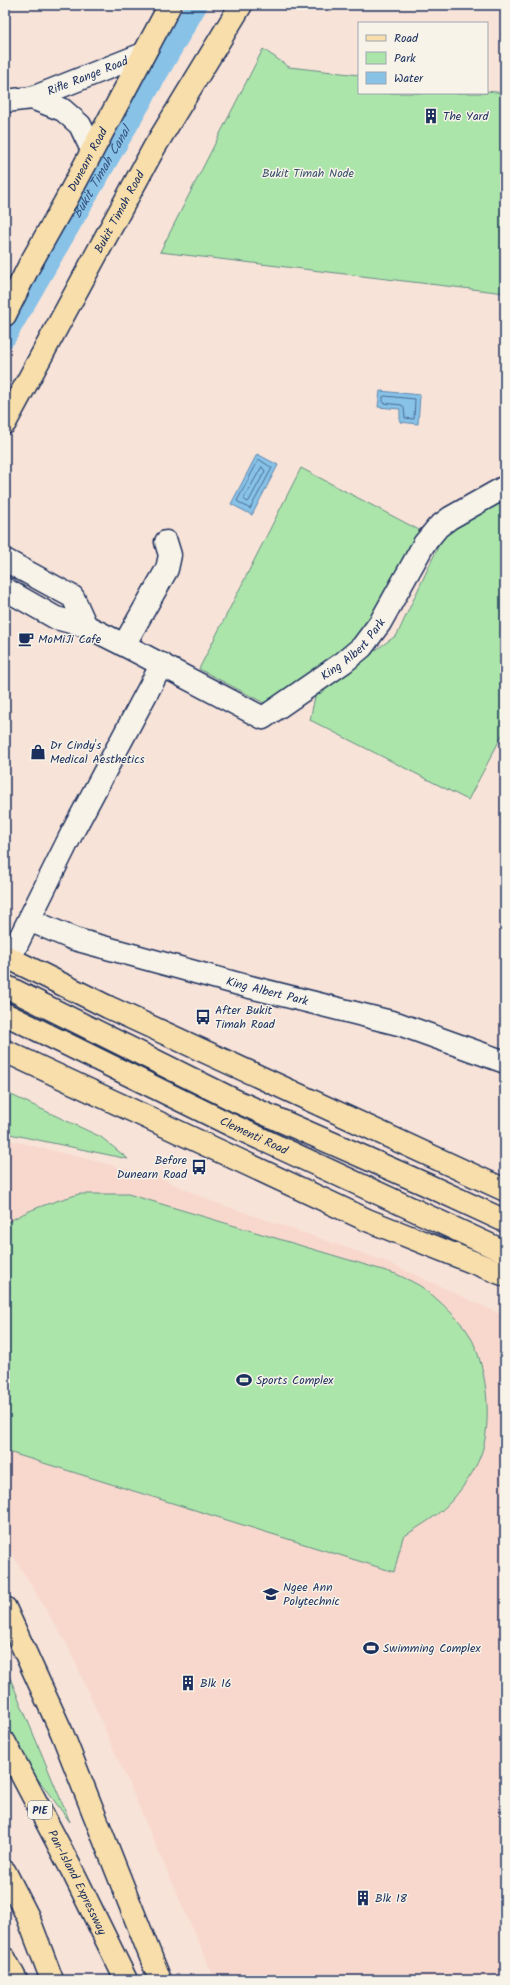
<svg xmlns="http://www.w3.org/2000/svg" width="510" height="1985" font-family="Kalam,sans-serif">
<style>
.built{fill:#f8d8cd}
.green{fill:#ace5aa;stroke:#648a84}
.water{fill:#88c2e7;stroke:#5c87b0}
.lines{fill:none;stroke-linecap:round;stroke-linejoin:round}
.shore{stroke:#476a95;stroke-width:1}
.canal{stroke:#88c2e7;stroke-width:21}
.minor-casing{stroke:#1b2f5e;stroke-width:25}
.major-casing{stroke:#1b2f5e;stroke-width:25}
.highway-casing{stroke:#1b2f5e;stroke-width:25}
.minor{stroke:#f7f3e8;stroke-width:22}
.major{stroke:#f8deab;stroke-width:22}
.highway{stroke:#f8deab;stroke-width:22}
.labels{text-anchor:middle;stroke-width:3;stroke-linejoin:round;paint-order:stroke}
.shield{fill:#f7f3e8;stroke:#5d6a87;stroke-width:1}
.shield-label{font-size:11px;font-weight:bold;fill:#1b2f5e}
.street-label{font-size:12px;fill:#1b2f5e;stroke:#f7f3e8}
.poi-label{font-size:12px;fill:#1b2f5e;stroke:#f7f3e8;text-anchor:start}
.park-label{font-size:12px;fill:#38536d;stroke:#f7f3e8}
.water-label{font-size:13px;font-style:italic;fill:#365480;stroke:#f7f3e8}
</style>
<rect width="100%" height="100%" fill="#f8e3d8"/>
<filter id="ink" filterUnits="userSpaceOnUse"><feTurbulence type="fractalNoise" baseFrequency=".025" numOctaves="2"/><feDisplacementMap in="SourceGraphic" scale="8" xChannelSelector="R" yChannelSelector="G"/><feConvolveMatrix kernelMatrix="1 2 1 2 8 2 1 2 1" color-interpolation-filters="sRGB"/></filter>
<g filter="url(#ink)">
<!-- built -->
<path class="built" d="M5,1139l151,37 55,25 174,60 120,55v664h-290l-147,-334 -63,-104z"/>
<!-- green -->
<g class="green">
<path d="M263,49l26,18 70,8v18h128v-2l18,2v200l-345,-41z"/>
<path d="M301,468l120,63 -63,110 -92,63 -67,-35z"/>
<path d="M505,501v229l-37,70 -158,-80 6,-28 81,-57 47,-101z"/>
<path d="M5,1092l96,45 27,22 -123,-26z"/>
<path d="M79,1194h49l268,80c10,5 21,9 30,16 13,10 28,25 39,38 22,30 29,95 15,129 -6,15 -16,29 -26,41 -14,17 -33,27 -51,39l-9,35 -389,-121v-227c23,-15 48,-22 74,-30z"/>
<path d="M5,1666l65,156 -65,-87z"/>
</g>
<!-- water -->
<g class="water">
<path d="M380,391l40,4 -2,29 -18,-2v-13l-22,-2z"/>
<path d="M257,454l21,11 -26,50 -21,-11z"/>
</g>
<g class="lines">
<!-- shore -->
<g class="shore">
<path d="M385,396l30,3 -1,20 -9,-1 -1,-10 -2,-3 -19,-2v-6z"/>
<path d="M260,460l12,8 -22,41 -13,-8 21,-40z"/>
<path d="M262,467l3,4 -16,30 -2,1 -3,-3z"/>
</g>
<!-- canal -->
<path class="canal" id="s1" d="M5,338l192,-333"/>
<defs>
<g id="minor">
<path d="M32,98l31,12 17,15 12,25"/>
<path id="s2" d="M5,101l27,-3 111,-44"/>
<path d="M5,560l68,37 13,29"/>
<path id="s3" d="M5,589l51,29 30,8 38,19 139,73 81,-56 18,-15 18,-24 44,-79 14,-17 12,-9 55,-31"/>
<path d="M124,645l43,-76 3,-14 -4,-13"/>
<path id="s4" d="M29,920l45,19 172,47 153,38 106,38"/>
<path d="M10,958l62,-125 90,-169"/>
</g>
<g id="major">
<path d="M5,956l103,51 397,183"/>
<path d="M5,986l231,115 189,83 80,37"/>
<path id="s5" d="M5,1014l226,111 274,127"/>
<path d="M5,1051l362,169 138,55"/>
</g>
<g id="highway">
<path id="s6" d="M5,315l24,-49 35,-62 106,-199"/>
<path id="s7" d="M5,423l149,-275 87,-143"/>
<path d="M5,1608l57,125 98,247"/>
<path id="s8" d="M5,1743l70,133 51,104"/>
<path d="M5,1872l23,45 24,63"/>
<path d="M5,1959l11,21"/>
</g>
</defs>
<!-- minor casing -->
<use href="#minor" class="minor-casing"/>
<!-- major casing -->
<use href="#major" class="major-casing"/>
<!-- highway casing -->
<use href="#highway" class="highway-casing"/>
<!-- minor -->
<use href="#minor" class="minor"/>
<!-- major -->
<use href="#major" class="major"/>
<!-- highway -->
<use href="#highway" class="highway"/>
</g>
</g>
<!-- icons -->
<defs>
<symbol id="building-bare" viewBox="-9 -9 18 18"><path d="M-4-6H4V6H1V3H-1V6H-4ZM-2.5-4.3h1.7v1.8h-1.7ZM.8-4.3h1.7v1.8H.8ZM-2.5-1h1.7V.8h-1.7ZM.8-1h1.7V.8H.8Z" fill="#1b2f5e" stroke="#f7f3e8" stroke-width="2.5" paint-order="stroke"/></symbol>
<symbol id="cafe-bare" viewBox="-9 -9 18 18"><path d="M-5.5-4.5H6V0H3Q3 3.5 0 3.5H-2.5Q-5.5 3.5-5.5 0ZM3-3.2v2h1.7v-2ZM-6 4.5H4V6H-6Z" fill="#1b2f5e" stroke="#f7f3e8" stroke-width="2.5" paint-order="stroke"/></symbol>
<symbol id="shop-bare" viewBox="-9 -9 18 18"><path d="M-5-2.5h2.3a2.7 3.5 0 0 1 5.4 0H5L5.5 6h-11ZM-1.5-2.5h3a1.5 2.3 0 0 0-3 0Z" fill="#1b2f5e" stroke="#f7f3e8" stroke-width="2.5" paint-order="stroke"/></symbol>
<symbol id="bus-bare" viewBox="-9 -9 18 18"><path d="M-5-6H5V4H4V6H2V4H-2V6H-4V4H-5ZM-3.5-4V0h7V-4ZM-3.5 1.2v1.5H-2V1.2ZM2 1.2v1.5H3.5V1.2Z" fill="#1b2f5e" stroke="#f7f3e8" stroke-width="2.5" paint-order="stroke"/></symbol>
<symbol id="stadium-bare" viewBox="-9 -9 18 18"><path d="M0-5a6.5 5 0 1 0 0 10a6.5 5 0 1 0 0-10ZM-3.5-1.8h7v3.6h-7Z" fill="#1b2f5e" stroke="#f7f3e8" stroke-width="2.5" paint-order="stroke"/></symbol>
<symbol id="university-bare" viewBox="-9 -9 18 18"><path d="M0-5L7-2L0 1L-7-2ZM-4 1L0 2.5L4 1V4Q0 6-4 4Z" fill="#1b2f5e" stroke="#f7f3e8" stroke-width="2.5" paint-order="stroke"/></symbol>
</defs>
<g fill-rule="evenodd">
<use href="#building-bare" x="420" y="105" width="22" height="22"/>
<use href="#cafe-bare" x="15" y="628" width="22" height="22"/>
<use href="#shop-bare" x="27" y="741" width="22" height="22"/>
<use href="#bus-bare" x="192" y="1006" width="22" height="22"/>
<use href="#bus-bare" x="188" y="1156" width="22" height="22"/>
<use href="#stadium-bare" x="233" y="1369" width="22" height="22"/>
<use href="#university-bare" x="260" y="1583" width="22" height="22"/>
<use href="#stadium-bare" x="360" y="1637" width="22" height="22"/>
<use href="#building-bare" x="177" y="1672" width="22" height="22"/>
<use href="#building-bare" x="352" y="1887" width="22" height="22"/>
</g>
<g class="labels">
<!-- shield labels -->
<rect class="shield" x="28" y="1801" width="24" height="18" rx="3"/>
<g class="shield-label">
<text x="40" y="1814">PIE</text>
</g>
<!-- street labels -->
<g class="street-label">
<text dy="4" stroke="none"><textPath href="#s2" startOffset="87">Rifle Range Road</textPath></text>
<text dy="4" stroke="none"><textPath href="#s6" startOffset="176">Dunearn Road</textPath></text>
<text dy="4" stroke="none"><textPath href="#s7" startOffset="240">Bukit Timah Road</textPath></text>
<text dy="4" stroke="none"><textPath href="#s3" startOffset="403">King Albert Park</textPath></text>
<text dy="4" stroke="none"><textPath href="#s4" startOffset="249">King Albert Park</textPath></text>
<text dy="4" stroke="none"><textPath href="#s5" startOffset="277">Clementi Road</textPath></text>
<text dy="4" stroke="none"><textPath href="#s8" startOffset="157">Pan-Island Expressway</textPath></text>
</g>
<!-- poi labels -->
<g class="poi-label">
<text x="443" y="120">The Yard</text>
<text x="38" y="643">MoMiJi Cafe</text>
<text x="50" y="749">Dr Cindy's<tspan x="50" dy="14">Medical Aesthetics</tspan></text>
<text x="215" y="1014">After Bukit<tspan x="215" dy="14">Timah Road</tspan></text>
<text x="187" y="1164" text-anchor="end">Before<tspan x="187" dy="14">Dunearn Road</tspan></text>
<text x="256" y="1384">Sports Complex</text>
<text x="283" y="1591">Ngee Ann<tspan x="283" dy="14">Polytechnic</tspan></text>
<text x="383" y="1652">Swimming Complex</text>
<text x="200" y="1687">Blk 16</text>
<text x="375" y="1902">Blk 18</text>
</g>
<!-- park labels -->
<g class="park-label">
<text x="308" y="177">Bukit Timah Node</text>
</g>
<!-- water labels -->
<g class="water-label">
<text dy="5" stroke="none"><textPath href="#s1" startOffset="192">Bukit Timah Canal</textPath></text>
</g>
</g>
<!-- margin -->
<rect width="510" height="1985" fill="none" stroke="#f7f3e8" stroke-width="20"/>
<rect x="10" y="10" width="490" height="1965" fill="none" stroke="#1b2f5e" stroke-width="1.5" filter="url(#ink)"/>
<!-- legend -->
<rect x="358" y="22" width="130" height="72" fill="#f7f3e8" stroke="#9fa5b1"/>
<rect x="366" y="35" width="20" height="6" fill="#f8deab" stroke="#9fa5b1"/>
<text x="394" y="42" font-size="12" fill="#1b2f5e">Road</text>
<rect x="366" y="52" width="20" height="12" fill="#ace5aa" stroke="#9fa5b1"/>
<text x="394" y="62" font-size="12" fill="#1b2f5e">Park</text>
<rect x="366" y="72" width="20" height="12" fill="#88c2e7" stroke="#9fa5b1"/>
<text x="394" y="82" font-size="12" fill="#1b2f5e">Water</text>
</svg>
